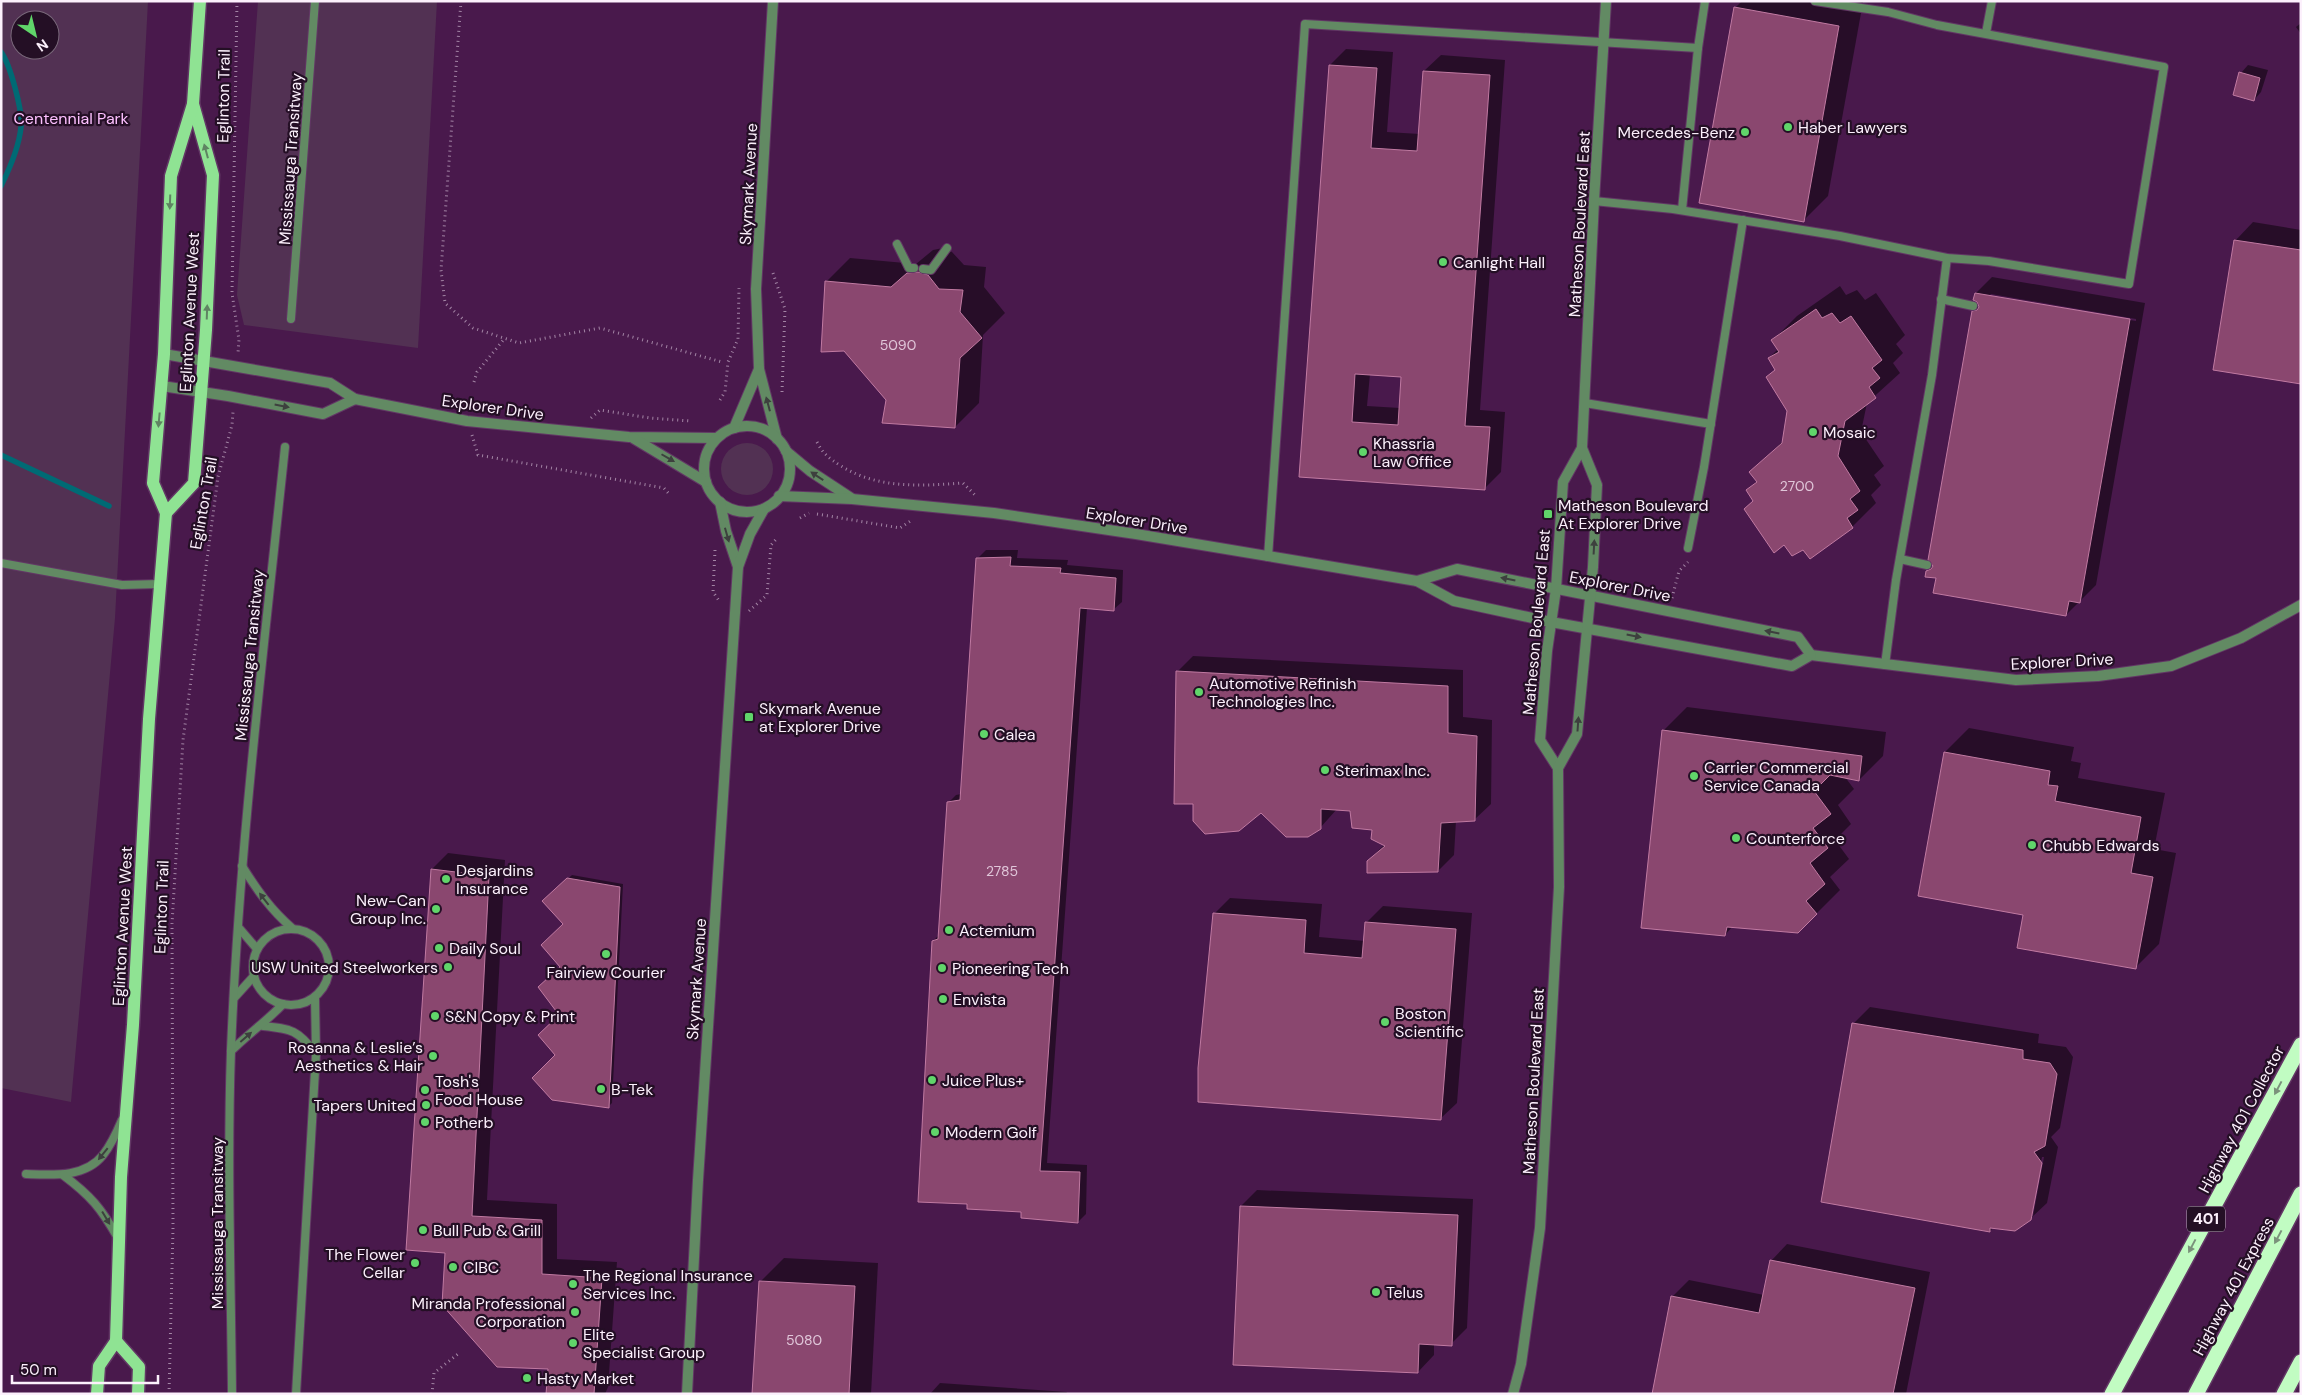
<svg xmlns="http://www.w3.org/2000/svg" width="2302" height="1395" font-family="'DM Sans',sans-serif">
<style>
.green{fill:#523153;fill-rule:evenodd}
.shadow{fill:#0007;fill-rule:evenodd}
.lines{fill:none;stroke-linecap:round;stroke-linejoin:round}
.stream{stroke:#006a74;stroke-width:5.5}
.building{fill:#8a476f;stroke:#c17aa2;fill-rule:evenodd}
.service-casing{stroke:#623765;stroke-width:10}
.minor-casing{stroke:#623765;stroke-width:12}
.tertiary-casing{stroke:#623765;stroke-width:12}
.primary-casing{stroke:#623765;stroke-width:15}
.motorway-casing{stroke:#623765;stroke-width:18}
.path{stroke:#a385a5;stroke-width:3;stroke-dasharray:1 4;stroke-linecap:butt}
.service{stroke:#628a63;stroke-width:8}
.minor{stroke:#628a63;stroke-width:10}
.tertiary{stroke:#628a63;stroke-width:10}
.primary{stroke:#8fe393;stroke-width:12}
.motorway{stroke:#c1fcc2;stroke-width:15}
.oneway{fill:#5f8462}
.oneway2{fill:#3d403e}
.oneway3{fill:#7a917b}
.poi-dot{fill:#60d56a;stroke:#240f25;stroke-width:2}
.labels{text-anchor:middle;stroke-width:4.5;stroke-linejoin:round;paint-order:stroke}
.number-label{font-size:14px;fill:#e0c6d9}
.shield{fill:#240f25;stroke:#bbacbc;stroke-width:1}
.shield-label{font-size:15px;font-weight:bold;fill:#fcf0fc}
.street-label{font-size:16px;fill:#fcf0fc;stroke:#240f25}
.park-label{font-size:16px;fill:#fdc0ff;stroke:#240f25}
.poi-label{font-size:16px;fill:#fcf0fc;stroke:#240f25;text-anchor:start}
</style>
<rect width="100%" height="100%" fill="#49194c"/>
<!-- green -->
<g class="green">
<path d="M1,1h147l-33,617 -44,484 -70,-14zM20,20h30v30h-30z"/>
<path d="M258,1h179l-19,347 -174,-23 -7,-30z"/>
<circle cx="747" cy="469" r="26"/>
</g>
<!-- shadow -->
<g class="shadow">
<path d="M1742,1l121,1 -35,194 -24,24 -68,-213z"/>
<path d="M2301,23v11l-5,-7z"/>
<path d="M1346,49l47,3 -6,80 33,2 4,-63 17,-16 64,5 -25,350 25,2 -4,60 -16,16 -184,-12 29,-411zM1370,374l33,2 -3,32 -33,-2z"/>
<path d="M2248,65l20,5 -7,22 -7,8 -13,-27z"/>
<path d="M2253,222l48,8v152l-66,-141z"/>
<path d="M943,248l9,4 12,13 22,2 -2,20 21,26 -22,22 -4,68 -24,24 -68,-28 -61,-117 24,-24 66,6 17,-14z"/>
<path d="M1992,277l153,26 -49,282 -30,30 -129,-38 -10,-6 7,-6 39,-253 6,-7 -3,-12zM1991,294l145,25v2l-147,-25z"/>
<path d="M1840,286l6,9 11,-5 8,10 11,-7 29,42 -9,9 7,9 -10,10 7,10 -33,30 -6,29 23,34 -10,9 7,10 -10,10 5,8 -24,24 -49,21 -19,-4 -36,-54 9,-9 -6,-9 33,-32 5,-29 -21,-34 8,-8 -7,-11 9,-9 -5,-9 24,-24z"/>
<path d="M986,550h32l-1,8 51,2 -1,5 56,5 -1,32 -8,7 -27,-1 -40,555 40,2 -1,49 -8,8 -55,-11 -90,-270 7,-7 8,-131 8,-8 5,-1 17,-236z"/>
<path d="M1193,656l270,14v47l29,3 -1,84 -17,16 -18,1 -2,34 -16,16 -70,-10 17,-17 -12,-16 -22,-18 -14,-1 -17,19 -59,-16 -67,-9 -17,-131z"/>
<path d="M1687,707l199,25 -3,24 -24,24 -14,-3 9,12 -16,16 13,19 -16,16 14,19 -19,18 10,13 -23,23 -84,13 -8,9 -62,-204z"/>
<path d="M1969,728l105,19 -3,14 10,2 -3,15 87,15 -11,56 22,4 -17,91 -24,24 -110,-54 -106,-19 26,-143z"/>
<path d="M448,853l57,7 -18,340 70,4v55l60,3 -9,125 -3,7h-58l3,-26 -104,-116 -14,-383z"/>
<path d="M572,875l51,9 -11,219 -4,4 -51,-52 8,-131 -21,-23z"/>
<path d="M1230,898l92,6 -3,33 46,4 1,-18 17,-17 89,7 -15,190 -17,16 -226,-205z"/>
<path d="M1870,1007l169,27 -1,9 28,4 7,10 -13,71 -9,9 7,10 -11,56 -17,16 -36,8 -4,4 -136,-208zM2042,1157h2l-11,59h-2z"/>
<path d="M1257,1190l216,9 -6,129 -16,16h-17v11l-16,17 -177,-166z"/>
<path d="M1787,1244l143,28 -24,122h-253l20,-98 16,-16 75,15 7,-34z"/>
<path d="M784,1258l94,5 -7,131h-117l6,-112z"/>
<path d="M940,1383l127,9 -1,2h-136z"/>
</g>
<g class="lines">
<!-- stream -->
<g class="stream">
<path d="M1,52c9,12 22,59 20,75 -2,20 -11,41 -20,59"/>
<path d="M1,455l108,51"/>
</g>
</g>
<!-- building -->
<g class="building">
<path d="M1734,7l105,19 -35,196 -105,-19z"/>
<path d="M1329,65l48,3 -6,80 46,3 6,-80 67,4 -25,351 25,1 -5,63 -186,-13zM1355,374l46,3 -3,48 -46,-3z"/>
<path d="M2239,72l21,6 -6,23 -21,-6z"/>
<path d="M2234,240l67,10v134l-88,-14z"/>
<path d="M918,272l10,3 11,14 24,1 -3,22 22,26 -22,20 -5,70 -73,-5 4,-23 -42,-49 -23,1 4,-71 66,6 16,-14z"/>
<path d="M1975,293l155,26 -50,284 -11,-2 -3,15 -133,-23 3,-15 -11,-1 1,-6 5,-2 2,-3 -5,-6 44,-249 5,-1 2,-3 -2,-5 -4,-2z"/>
<path d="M1816,309l6,9 10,-5 8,10 11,-7 31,44 -10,8 8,10 -11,9 7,11 -31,23 -7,35 22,35 -10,8 8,11 -11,8 6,10 -43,31 -7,-9 -11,6 -8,-11 -10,8 -30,-44 9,-8 -7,-11 11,-8 -8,-10 33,-29 5,-32 -21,-34 9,-7 -7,-12 11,-6 -8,-12z"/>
<path d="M1011,557l-1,9 51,2 -1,5 56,5 -2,33 -34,-3 -40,563 40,1 -2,51 -57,-5v-6l-54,-3v-5l-49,-2 14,-261 6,-2 9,-137 13,-2 16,-242z"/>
<path d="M1176,671l272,15v47l29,3 -2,85 -34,2 -3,49 -71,1v-12l18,-15 -14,-7 1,-9 -20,-2 -2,-17 -29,-2v20l-13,8h-22l-25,-24 -22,18 -34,3 -12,-13v-17h-19z"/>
<path d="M1662,730l200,26 -3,25 -29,-6 -16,16 17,23 -18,14 15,20 -18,15 15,21 -19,17 11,13 -19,19 -71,-6 -2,9 -84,-8z"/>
<path d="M1944,752l106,19 -2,14 10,1 -3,15 86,16 -10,56 22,4 -17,92 -119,-21 6,-33 -105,-19z"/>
<path d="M431,869l58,7 -17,340 70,4v54l60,4 -8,116h-48l2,-25 -51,-2 -55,-62 3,-52 -39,-3z"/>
<path d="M567,878l53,9 -11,221 -57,-8 -20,-22 23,-23 -17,-20 21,-20 -21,-28 22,-20 -19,-22 22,-21 -21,-23z"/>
<path d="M1213,913l93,7 -2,33 58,5 3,-36 91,7 -15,191 -243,-18v-34z"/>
<path d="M1852,1023l171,27v9l27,4 7,11 -12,72 -11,6 8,11 -11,57 -16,11 -25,-3v4l-169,-30z"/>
<path d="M1240,1206l218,9 -6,131 -33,-2 -1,29 -185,-8z"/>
<path d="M1770,1260l145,28 -22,106h-241l19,-98 88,17z"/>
<path d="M759,1281l96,5 -6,108h-97z"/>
</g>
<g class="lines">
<defs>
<g id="service">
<path d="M1986,33l6,-32"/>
<path d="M1594,201l79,8 167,27 107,22 42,3 140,23 35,-217 -227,-42 -49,-13 -73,-11"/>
<path d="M1682,210l16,-162 7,-47"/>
<path d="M897,244l12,24h5"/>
<path d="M923,269l8,1 16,-22"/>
<path d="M1941,299l32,7"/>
<path d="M291,319l24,-318"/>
<path d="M1585,403l126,21"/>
<path d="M1688,548l16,-81 39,-247"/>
<path d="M1268,557l37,-533 393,24"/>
<path d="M1900,559l27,6"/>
<path d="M1,563l121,22 37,-1"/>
<path d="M1885,665l11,-85 36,-205 15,-117"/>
<path d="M242,866c15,24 29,44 50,62"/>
<path d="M239,928l18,21"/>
<circle cx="291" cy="967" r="38"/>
<path d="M234,998l20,-22"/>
<path d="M263,1026c29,3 35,4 53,28"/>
<path d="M231,1051c17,-17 36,-30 52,-47"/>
<path d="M26,1174c26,1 59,4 77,-19 8,-10 14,-23 19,-35"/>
<path d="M63,1175c28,21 38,33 55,63"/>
<path d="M232,1394c-1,-115 -5,-229 -1,-344 8,-201 33,-402 54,-603"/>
<path d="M296,1394l20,-340 -1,-57"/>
</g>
<g id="minor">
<path d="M773,1l-17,288 3,80 18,70"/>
<path d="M164,354l166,29 25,16 112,22 162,16 88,1"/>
<path d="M162,386l66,10 95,18 32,-15"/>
<circle cx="747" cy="469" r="43"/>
<path d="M734,428l25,-59"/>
<path d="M633,438l73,44"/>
<path d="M786,451l24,20 41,27"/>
<path d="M779,496l73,3 142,14 142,21 281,47 37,20 97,21 241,44 19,-11 205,25 82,-4 73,-10 70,-28 60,-33"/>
<path d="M720,502l6,29 12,36"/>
<path d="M1417,581l40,-12 341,68 13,18"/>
<path d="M687,1394l11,-214 40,-613 12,-33 14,-25"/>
</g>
<g id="tertiary">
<path d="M1558,768l-18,-28 7,-89 9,-62 7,-107 19,-34 12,-247 12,-200"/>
<path d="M1513,1394l8,-30 19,-136 19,-341 -1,-119 19,-34 16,-167 4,-82 -15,-37"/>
</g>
<g id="primary">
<path d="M166,513l28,-30 12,-153 7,-155 -20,-71"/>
<path d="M116,1341l23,26 -1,27"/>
<path d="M97,1394l2,-28 17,-25 5,-164 12,-152 16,-306 17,-206 -13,-30 11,-129 7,-178 22,-72 7,-103"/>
</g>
<g id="motorway">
<path d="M2112,1394l189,-349"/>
<path d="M2196,1394l105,-200"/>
<path d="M2284,1394l17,-32"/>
</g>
</defs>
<!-- service casing -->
<use href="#service" class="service-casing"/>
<!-- minor casing -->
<use href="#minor" class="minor-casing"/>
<!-- tertiary casing -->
<use href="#tertiary" class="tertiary-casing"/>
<!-- primary casing -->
<use href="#primary" class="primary-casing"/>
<!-- motorway casing -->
<use href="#motorway" class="motorway-casing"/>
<!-- path -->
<g class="path">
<path d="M237,1l-5,292 7,47 -1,13"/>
<path d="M461,1l-20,269 4,33 28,25 46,15 81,-15 122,34"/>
<path d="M773,273l12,36 -3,83"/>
<path d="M474,382l3,-10 28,-34"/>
<path d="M720,400l5,-8 3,-30 10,-23 1,-51"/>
<path d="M591,418l9,-8 50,8 40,3"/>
<path d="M472,435l6,20 186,33 6,7"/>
<path d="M817,442c6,12 12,16 24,24 37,23 79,20 122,17l14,14"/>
<path d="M817,514l83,14 12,-8"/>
<path d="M800,518l9,-5"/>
<path d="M715,550l-2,42 7,10"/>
<path d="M1672,598l7,-27 9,-9"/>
<path d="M749,611l18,-16 4,-50 7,-8"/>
<path d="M169,1394l4,-166 -1,-304 11,-184 35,-263 14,-52 1,-13"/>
<path d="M432,1394l2,-21 24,-19"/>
</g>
<!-- service -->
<use href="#service" class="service"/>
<!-- minor -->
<use href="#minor" class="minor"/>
<!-- tertiary -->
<use href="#tertiary" class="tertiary"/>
<!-- primary -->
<use href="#primary" class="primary"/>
<!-- motorway -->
<use href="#motorway" class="motorway"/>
</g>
<!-- one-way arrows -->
<defs><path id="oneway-solid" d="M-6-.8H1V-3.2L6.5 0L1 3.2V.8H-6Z" transform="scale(1.25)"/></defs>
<g class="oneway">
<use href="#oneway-solid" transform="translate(206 151) rotate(-105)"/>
<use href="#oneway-solid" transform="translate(170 202) rotate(92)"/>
<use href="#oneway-solid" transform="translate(207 312) rotate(-88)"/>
<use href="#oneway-solid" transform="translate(159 420) rotate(95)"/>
</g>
<g class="oneway2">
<use href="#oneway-solid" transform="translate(768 404) rotate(-105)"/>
<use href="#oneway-solid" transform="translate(282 406) rotate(11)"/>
<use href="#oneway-solid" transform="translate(668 458) rotate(30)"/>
<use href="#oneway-solid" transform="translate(817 476) rotate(-147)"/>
<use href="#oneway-solid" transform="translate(727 535) rotate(74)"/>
<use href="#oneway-solid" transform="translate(1594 547) rotate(-87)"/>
<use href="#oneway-solid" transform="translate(1508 579) rotate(-169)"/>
<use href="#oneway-solid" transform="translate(1772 632) rotate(-169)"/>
<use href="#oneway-solid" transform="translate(1634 636) rotate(11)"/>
<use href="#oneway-solid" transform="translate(1578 724) rotate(-86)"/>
<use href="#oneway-solid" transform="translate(264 899) rotate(-128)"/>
<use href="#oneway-solid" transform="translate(246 1037) rotate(-41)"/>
<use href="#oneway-solid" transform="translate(103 1154) rotate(129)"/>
<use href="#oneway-solid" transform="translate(106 1218) rotate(59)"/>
</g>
<g class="oneway3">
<use href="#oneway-solid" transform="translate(2278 1088) rotate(118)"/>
<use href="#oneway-solid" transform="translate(2278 1237) rotate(118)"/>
<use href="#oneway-solid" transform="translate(2192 1246) rotate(118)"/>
</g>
<!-- markers -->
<g class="poi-dot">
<circle cx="1788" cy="127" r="5"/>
<circle cx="1745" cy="132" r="5"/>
<circle cx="1443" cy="262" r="5"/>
<circle cx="1813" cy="432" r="5"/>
<circle cx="1363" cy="452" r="5"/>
<rect x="1543" y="509" width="10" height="10" rx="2.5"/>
<circle cx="1199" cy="692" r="5"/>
<rect x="744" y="712" width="10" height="10" rx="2.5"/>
<circle cx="984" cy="734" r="5"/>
<circle cx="1325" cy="770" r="5"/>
<circle cx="1694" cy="776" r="5"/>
<circle cx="1736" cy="838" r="5"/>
<circle cx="2032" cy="845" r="5"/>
<circle cx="446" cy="879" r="5"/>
<circle cx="436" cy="909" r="5"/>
<circle cx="949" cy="930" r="5"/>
<circle cx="439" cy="948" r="5"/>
<circle cx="606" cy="954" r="5"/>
<circle cx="448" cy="967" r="5"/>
<circle cx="942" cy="968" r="5"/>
<circle cx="943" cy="999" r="5"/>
<circle cx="435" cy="1016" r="5"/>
<circle cx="1385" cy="1022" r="5"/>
<circle cx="433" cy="1056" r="5"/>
<circle cx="932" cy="1080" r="5"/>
<circle cx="601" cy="1089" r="5"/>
<circle cx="425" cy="1090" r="5"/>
<circle cx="426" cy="1105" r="5"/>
<circle cx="425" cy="1122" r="5"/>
<circle cx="935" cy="1132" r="5"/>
<circle cx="423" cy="1230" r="5"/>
<circle cx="415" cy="1263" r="5"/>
<circle cx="453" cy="1267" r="5"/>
<circle cx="573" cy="1284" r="5"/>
<circle cx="1376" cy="1292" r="5"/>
<circle cx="575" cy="1312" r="5"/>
<circle cx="573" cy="1343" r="5"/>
<circle cx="527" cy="1378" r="5"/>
</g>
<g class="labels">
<!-- number labels -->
<g class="number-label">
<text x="898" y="350">5090</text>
<text x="1797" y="491">2700</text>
<text x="1002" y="876">2785</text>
<text x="804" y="1345">5080</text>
</g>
<!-- shield labels -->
<rect class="shield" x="2187" y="1206.5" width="38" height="25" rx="4"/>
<g class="shield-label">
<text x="2206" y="1224">401</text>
</g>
<!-- street labels -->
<g class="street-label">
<text transform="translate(223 96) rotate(-89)" y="6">Eglinton Trail</text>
<text transform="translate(290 159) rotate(-86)" y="6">Mississauga Transitway</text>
<text transform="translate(748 184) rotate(-87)" y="6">Skymark Avenue</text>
<text transform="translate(1579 224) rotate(-87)" y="6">Matheson Boulevard East</text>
<text transform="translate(189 312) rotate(-87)" y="6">Eglinton Avenue West</text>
<text transform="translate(493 407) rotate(8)" y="6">Explorer Drive</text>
<text transform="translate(203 503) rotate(-80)" y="6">Eglinton Trail</text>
<text transform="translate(1137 520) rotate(9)" y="6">Explorer Drive</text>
<text transform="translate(1620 586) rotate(11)" y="6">Explorer Drive</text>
<text transform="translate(1536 622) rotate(-85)" y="6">Matheson Boulevard East</text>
<text transform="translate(249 655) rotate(-84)" y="6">Mississauga Transitway</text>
<text transform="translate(2062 661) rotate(-3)" y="6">Explorer Drive</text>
<text transform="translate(161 907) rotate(-88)" y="6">Eglinton Trail</text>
<text transform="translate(122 926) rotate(-87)" y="6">Eglinton Avenue West</text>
<text transform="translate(696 979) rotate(-86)" y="6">Skymark Avenue</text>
<text transform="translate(1533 1081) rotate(-87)" y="6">Matheson Boulevard East</text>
<text transform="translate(2241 1119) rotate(-62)" y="6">Highway 401 Collector</text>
<text transform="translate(217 1223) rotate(-90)" y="6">Mississauga Transitway</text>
<text transform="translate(2233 1286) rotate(-62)" y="6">Highway 401 Express</text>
</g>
<!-- park labels -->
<g class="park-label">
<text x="71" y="124">Centennial Park</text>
</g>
<!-- poi labels -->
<g class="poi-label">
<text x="1798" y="133">Haber Lawyers</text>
<text x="1735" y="138" text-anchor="end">Mercedes-Benz</text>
<text x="1453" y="268">Canlight Hall</text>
<text x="1823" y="438">Mosaic</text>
<text x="1373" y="449">Khassria<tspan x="1373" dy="18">Law Office</tspan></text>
<text x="1558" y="511">Matheson Boulevard<tspan x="1558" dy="18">At Explorer Drive</tspan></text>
<text x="1209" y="689">Automotive Refinish<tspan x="1209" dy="18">Technologies Inc.</tspan></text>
<text x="759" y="714">Skymark Avenue<tspan x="759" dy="18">at Explorer Drive</tspan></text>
<text x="994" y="740">Calea</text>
<text x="1704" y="773">Carrier Commercial<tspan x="1704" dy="18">Service Canada</tspan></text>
<text x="1335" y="776">Sterimax Inc.</text>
<text x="1746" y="844">Counterforce</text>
<text x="2042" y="851">Chubb Edwards</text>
<text x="456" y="876">Desjardins<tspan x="456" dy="18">Insurance</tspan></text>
<text x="426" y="906" text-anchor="end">New-Can<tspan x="426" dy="18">Group Inc.</tspan></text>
<text x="959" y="936">Actemium</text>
<text x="449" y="954">Daily Soul</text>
<text x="438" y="973" text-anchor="end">USW United Steelworkers</text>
<text x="952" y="974">Pioneering Tech</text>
<text x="606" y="978" text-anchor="middle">Fairview Courier</text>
<text x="953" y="1005">Envista</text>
<text x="1395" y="1019">Boston<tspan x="1395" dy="18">Scientific</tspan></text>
<text x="445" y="1022">S&amp;N Copy &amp; Print</text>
<text x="423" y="1053" text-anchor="end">Rosanna &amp; Leslie’s<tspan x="423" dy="18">Aesthetics &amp; Hair</tspan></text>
<text x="942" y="1086">Juice Plus+</text>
<text x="435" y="1087">Tosh's<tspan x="435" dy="18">Food House</tspan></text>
<text x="611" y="1095">B-Tek</text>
<text x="416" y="1111" text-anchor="end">Tapers United</text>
<text x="435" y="1128">Potherb</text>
<text x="945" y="1138">Modern Golf</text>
<text x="433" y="1236">Bull Pub &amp; Grill</text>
<text x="405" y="1260" text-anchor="end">The Flower<tspan x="405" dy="18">Cellar</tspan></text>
<text x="463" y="1273">CIBC</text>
<text x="583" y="1281">The Regional Insurance<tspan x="583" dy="18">Services Inc.</tspan></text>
<text x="1386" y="1298">Telus</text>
<text x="565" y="1309" text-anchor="end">Miranda Professional<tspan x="565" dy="18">Corporation</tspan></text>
<text x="583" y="1340">Elite<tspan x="583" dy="18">Specialist Group</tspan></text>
<text x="537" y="1384">Hasty Market</text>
</g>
</g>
<!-- border -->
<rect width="2302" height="1395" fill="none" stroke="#fcf0fc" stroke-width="5"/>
<!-- north arrow -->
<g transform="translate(35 35) rotate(145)"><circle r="24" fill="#240f25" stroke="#7a697b"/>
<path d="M0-4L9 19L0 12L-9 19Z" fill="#60d56a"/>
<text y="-8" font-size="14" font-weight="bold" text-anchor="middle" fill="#fcf0fc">N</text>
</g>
<!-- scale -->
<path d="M12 1375v8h146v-8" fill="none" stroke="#fcf0fc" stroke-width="2.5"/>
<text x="20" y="1375" font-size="15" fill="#fcf0fc" stroke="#240f25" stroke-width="4" paint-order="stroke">50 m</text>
</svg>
